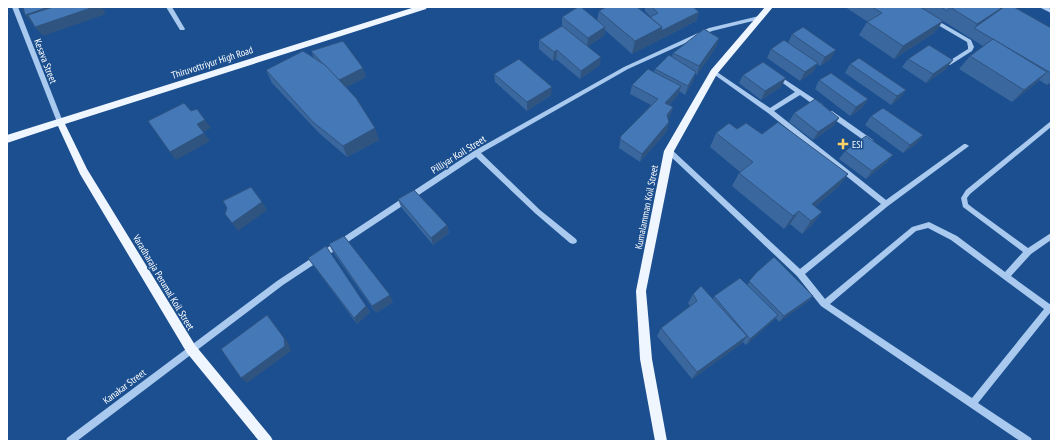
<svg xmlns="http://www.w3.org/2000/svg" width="1058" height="448" font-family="'PT Sans Narrow',sans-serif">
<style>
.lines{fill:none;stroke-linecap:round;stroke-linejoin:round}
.minor{fill:#a9c9ee;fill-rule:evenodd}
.major{fill:#f0f6ff;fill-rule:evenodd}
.wall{fill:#3a679d}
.shaded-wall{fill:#305480}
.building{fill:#4478b7;stroke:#305480}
.poi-dot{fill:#ffd166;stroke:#1b4f8f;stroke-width:1.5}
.labels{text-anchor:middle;stroke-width:3;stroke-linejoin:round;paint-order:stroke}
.street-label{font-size:10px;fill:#fff;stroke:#1b4f8f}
.poi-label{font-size:10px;fill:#fff;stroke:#1b4f8f;text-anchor:start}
</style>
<rect width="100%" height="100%" fill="#1b4f8f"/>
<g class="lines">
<!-- minor -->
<g class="minor">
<path d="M12,7h6l45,115 -1,2h-4l-1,-2z"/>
<path d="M166,7h6l13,22 -1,1h-4z"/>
<path d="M1039,7h8l4,2v4z"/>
<path d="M759,16l2,1v2l-49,12 -84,38 -147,84 59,57 36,29 1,2 -1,2 -3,1 -3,-1 -34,-29 -60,-57 -193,128 -206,156h-11l1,-3 210,-157 197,-130 150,-84 85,-39z"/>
<path d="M933,18l38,22 3,7 -2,4 -22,14h-4v-2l22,-14v-2l-1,-5 -36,-21v-2z"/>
<path d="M714,70l56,38 25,-16 -19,-14v-2l2,-1 44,29 1,2 -1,2h-4l-18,-13 -26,16 112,89 78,-56h2l3,2 -81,60 -83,68 20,25 87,-72 17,-5 28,14 48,36 18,-20 -60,-45 -2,-9 5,-8 85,-69v6l-81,67 -3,4 1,6 5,4 55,40 23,-15v7l-20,14 -20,22 40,29v9l-1,-1 -72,90 53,35 1,3h-12l-199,-135 -24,-30 -130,-123 -1,-2 1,-2h4l129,120 81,-65 -113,-91 -56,-40 -1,-1zM928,228l23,12 93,69 -72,89 -142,-94 86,-73z"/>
<path d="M828,111h4l41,29 1,2 -1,2h-4l-41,-29 -1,-2z"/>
</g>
<!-- major -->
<g class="major">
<path d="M415,7h12l-1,2 -361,115 22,45 108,176 76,92 2,4h-14l-72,-88 -107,-179 -22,-48 -51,17v-8z"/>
<path d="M765,7h8l-56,67 -43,77 -28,140 6,68 15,82h-12l-15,-82 -4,-68 28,-140 47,-81z"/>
</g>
</g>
<!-- wall -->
<g class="wall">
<path d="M645,7h48l6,5 -3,9 -64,33 -27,-24 -1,6 -16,10 12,19 -20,14 -24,-20 -3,2 -14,-12v-9l23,-14v-9l35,4 2,-10 51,6h1l-6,-6z"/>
<path d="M845,7h169l37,21v54l-4,3 -8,-5 -4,4 -23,18 -53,-33 11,-13 13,-10 -40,-25 -9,12 -40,26 -35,-24 8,-13h1z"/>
<path d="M792,34l39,25 -11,7 -3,-2 -4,8 -13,9 -33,-23 4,-9 17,-6z"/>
<path d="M719,38l-3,9 -19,28 -2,-1 -2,7 -8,14 -6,-4 -1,4 -9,10 4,2 -3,9 -2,2 -1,13 -27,31 -21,-14 2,-12 30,-31 -21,-11 2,-9 22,-13 1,-3 17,-12 1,-4z"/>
<path d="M311,51l55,26 -20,10 33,53 -32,17 -28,-24 -47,-50 -6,-13 48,-12z"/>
<path d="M908,59l38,10 -20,14 -24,-16z"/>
<path d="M850,64l56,26 -6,8 -9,7 -46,-32z"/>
<path d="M494,74l57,21 -24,16 -32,-29z"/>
<path d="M743,75l38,12 -20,13 -22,-17z"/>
<path d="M819,80l49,19 -6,9 -12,8 -35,-27z"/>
<path d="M794,113l45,5 -6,8 -20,14 -24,-18z"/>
<path d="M871,116l52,19 -7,9 -13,9 -38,-28z"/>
<path d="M737,129l25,5 86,40 -10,13 -23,20 7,5 -10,13 -10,9 -12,-10 -6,5 -52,-43 7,-13 1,-1 -30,-25 6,-14z"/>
<path d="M845,151l48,4 -7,8 -20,16 -27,-20z"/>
<path d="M398,199l49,26 2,8 -16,12 -32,-38z"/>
<path d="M329,244l64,58 -17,11 -43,-61z"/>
<path d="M308,258l58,48 4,6 -13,12z"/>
<path d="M757,272l56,24 -6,6 -28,20 -3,-4 -30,27 -3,-3 -2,2 -49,35 -35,-43 4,-8 29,-22 -2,-3 5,-9 20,5 1,-3 33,-11z"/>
</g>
<!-- shaded-wall -->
<g class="shaded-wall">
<path d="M49,7h34l-50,17 -8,-9z"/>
<path d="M94,7h8l4,7 -63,22 -8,-9z"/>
<path d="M322,7h6l-5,2z"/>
<path d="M1003,7h7l-36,21 3,-4z"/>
<path d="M699,12l-3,9 -64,33 3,-13 27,-14z"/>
<path d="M943,21l-9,12 -40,26 9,-13z"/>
<path d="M605,27l-1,9 -17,11 1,-9z"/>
<path d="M719,38l-3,9 -19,28 2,-9z"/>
<path d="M557,50l-1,9 -3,2 1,-9z"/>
<path d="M836,50l-5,9 -11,7 5,-9z"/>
<path d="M601,57l-1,8 -20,14 1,-8z"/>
<path d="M953,60l-7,9 -20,14 7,-9z"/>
<path d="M818,63l-5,9 -13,9 5,-9z"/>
<path d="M363,68l3,9 -25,13 -3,-9z"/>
<path d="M696,72l-3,9 -8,14 3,-9z"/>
<path d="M1047,72l-12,12 -23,18 12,-12z"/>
<path d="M786,78l-5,9 -20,13 4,-9z"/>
<path d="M681,86l-3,9 -15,17 2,-9z"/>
<path d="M552,87l-1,8 -24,16v-9z"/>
<path d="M906,90l-6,8 -9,7 6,-9z"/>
<path d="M868,99l-6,9 -12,8 6,-9z"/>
<path d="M673,107l-3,9 -6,7 3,-8z"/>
<path d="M839,118l-6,8 -20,14 5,-8z"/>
<path d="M205,120l6,8 -8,4 -6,-8z"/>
<path d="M669,122l-2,9 -27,31 2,-8z"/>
<path d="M375,128l4,12 -32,17 -4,-11z"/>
<path d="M204,133l6,8 -34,19 -6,-8z"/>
<path d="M923,135l-7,9 -13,9 7,-8z"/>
<path d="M893,155l-7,8 -20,16 6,-8z"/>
<path d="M848,174l-10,13 -34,29 8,-12z"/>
<path d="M262,202l5,8 -29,21 -6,-8z"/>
<path d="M799,211l-9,13 -6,5 9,-13z"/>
<path d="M822,212l-10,13 -10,9 9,-13z"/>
<path d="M447,225l2,8 -16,12 -2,-7z"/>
<path d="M390,295l3,7 -17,11 -4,-7z"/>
<path d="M813,296l-6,6 -28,20 5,-6z"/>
<path d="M366,306l4,6 -13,12 -3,-6z"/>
<path d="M267,315l5,6 17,23 2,7 -44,32 -6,-5z"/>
<path d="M778,315l-5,6 -27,24 4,-6z"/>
<path d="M747,336l-6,8 -49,35 5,-7z"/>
</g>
<!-- building -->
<g class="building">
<path d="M23,7h26l-24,8z"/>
<path d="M53,7h41l-59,20 -7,-12z"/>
<path d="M578,7h3l24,20 -17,11 -26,-21z"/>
<path d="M606,7h31l25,20 -27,14 -36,-30z"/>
<path d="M652,7h41l6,5 -38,19 1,-4 -12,-10 8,-4z"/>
<path d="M872,7h48l23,14 -40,25 -36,-24 15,-9z"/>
<path d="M941,7h9l-3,4z"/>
<path d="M950,7h53l-26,17z"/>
<path d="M1004,7h10l37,21v45l-77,-45z"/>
<path d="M562,26l39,31 -20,14 -24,-21 -3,2 -15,-12z"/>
<path d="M803,27l33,23 -11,7 -33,-23z"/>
<path d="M704,29l15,9 -20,28 -26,-13z"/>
<path d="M993,39l54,33 -23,18 -54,-34z"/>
<path d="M784,40l34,23 -13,9 -34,-23z"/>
<path d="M343,41l20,27 -24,12 -16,-16 -12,-13z"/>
<path d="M929,45l24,15 -20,14 -25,-15z"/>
<path d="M303,51l22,14 31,33 19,30 -32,18 -30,-24 -47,-52z"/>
<path d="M669,55l27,17 -8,14 -33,-17z"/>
<path d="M859,58l47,32 -9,6 -47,-32z"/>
<path d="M519,59l33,28 -25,15 -33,-28z"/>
<path d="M763,62l23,16 -21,13 -22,-16z"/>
<path d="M648,69l33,17 -16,17 8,4 -6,8 2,7 -27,32 -22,-15 1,-3 37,-37 -26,-14z"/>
<path d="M831,73l37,26 -12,8 -37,-27z"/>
<path d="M815,99l24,19 -21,14 -24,-19z"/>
<path d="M184,103l7,8 6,-2 8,11 -8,4 7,9 -34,19 -22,-31z"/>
<path d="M883,108l40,27 -13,10 -39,-29z"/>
<path d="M778,122l70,52 -36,30 10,8 -11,9 -12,-10 -6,5 -54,-43 14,-11 -37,-29 13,-10 8,6 9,-6 16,11z"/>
<path d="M866,136l27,19 -21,16 -27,-20z"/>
<path d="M251,187l11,15 -30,21 -7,-9 2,-6 -4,-7z"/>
<path d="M414,190l33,35 -16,13 -33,-39z"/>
<path d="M344,236l46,59 -18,11 -43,-62z"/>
<path d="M326,246l40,60 -12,12 -46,-60z"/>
<path d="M774,257l39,39 -29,20 -35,-35 8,-9z"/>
<path d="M740,278l38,37 -28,24 -36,-43z"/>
<path d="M701,286l46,50 -50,36 -36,-44 36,-27 -4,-7z"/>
<path d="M267,315l17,23 1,8 -44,32 -20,-29z"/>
</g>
<!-- markers -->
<path class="poi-dot" d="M841 138h4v4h4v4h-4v4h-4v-4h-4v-4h4z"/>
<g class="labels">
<!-- street labels -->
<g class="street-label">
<text transform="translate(46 61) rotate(69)" y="4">Kesava Street</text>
<text transform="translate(212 62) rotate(-18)" y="4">Thiruvottriyur High Road</text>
<text transform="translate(458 154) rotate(-32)" y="4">Pilliyar Koil Street</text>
<text transform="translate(646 207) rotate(-79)" y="4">Kumalamman Koil Street</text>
<text transform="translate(164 282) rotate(59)" y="4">Varadharaja Perumal Koil Street</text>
<text transform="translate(124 386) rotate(-37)" y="4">Kanakar Street</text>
</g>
<!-- poi labels -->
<g class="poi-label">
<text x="852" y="148">ESI</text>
</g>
</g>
<!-- border -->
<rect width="1058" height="448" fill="none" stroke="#ffffff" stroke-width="16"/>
</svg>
